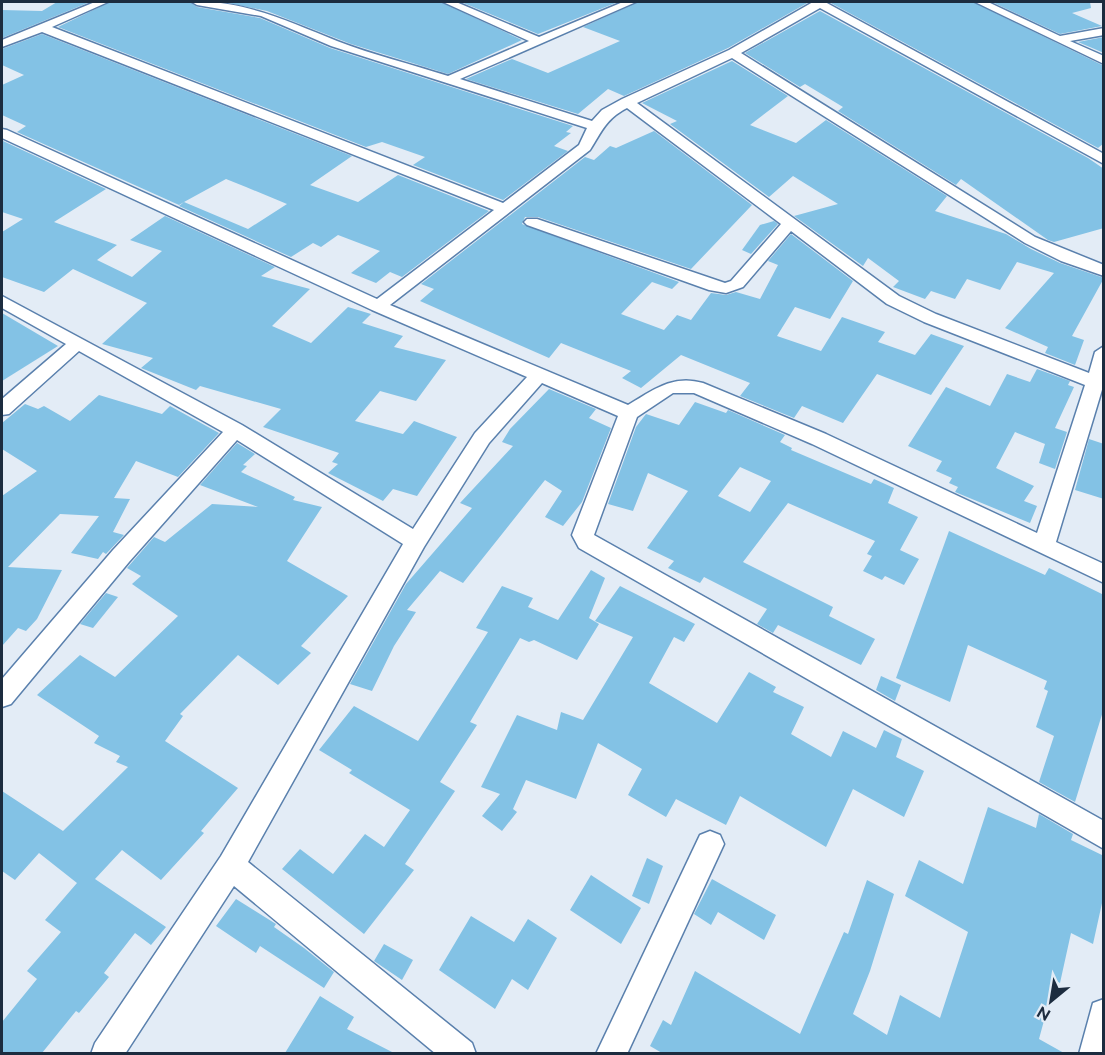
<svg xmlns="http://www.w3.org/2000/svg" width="1105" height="1055" font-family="Raleway,sans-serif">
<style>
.building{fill:#83c2e5;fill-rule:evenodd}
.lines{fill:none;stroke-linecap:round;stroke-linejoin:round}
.minor-casing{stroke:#5a80ad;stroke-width:3}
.minor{fill:#fff;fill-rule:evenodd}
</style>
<rect width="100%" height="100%" fill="#e3ecf6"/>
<!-- building -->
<g class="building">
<path d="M57,2h33l-88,36v-28l40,1z"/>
<path d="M110,2h80l7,5 63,11 70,30 243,78 -7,6 5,1 -17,13 14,5 -65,49 -90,-35 12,-8 -43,-15 -16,5 -308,-120z"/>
<path d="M223,2h218l81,38 -74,34 -97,-30 -84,-33z"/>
<path d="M461,2h157l-80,32z"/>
<path d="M638,2h171l-81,46 -104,48 -16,-7 -30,25 -112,-35 46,-20 36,14 72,-32 -37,-14z"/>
<path d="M829,2h144l131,64v77l-6,5z"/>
<path d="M992,2h98l1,6 -19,5 30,13 -42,8z"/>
<path d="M820,11l268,147 16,11v59l-50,14 -6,-2 -87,-61 -5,6 -118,-74 5,-4 -38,-23 -5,3 -55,-34z"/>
<path d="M42,34l310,122 -42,29 48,17 40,-27 91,36 -87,66 -12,-5 -14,11 -25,-10 29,-22 -42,-16 -17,12 -8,-4 -22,14 -112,-51 5,-4 -5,3 -162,-73 9,-6 -24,-11v-30l22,-10 -22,-10v-16zM226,179l20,8 41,17 -39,25 -64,-27z"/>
<path d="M1104,37v16l-26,-11z"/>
<path d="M732,61l56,35 -38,29 46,18 30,-23 121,76 -12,15 71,23 25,15 29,14 44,15 -32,58 12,4 -9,25 -30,-12 3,-6 -43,-19 49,-55 -37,-11 -17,28 -33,-11 -12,20 -24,-8 -6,8 -32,-12 6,-6 -31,-23 -5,8 -69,-50 44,-12 -45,-28 -24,21 -99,-73 7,-3 -35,-18z"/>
<path d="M654,131l98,74 -61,64 -153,-52h-13l-3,7 157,58 -7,7 -20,-7 -31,32 43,16 13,-15 14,5 20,-27 15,2 10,-3 24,7 18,-34 -10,-4 23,-27 62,47 -23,38 -35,-12 -18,29 44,15 21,-34 43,15 -7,10 37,13 16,-21 33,12 -33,49 -54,-21 -34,49 -41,-17 -8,12 -54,-22 10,-13 -69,-28 -40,33 -19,-10 9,-7 -70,-28 -12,15 -129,-57 14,-12 -13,-5 164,-127 9,3 16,-14 6,2z"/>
<path d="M3,141l103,48 -52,33 63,23 -20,15 35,17 30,-26 -32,-11 35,-24 110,51 -14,9 49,13 -38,37 39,17 37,-36 23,7 -9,9 41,13 -9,11 52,13 -30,41 -36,-10 -25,30 48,13 11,-13 43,16 -40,59 -24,-7 -10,12 -55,-28 10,-9 -6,-2 7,-9 -76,-26 18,-18 -81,-23 -4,4 -55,-22 12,-10 -51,-14 45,-41 -74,-34 -29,23 -42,-15v-45l21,-13 -21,-7z"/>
<path d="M774,221l4,3 -27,30 -9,-4 18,-25z"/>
<path d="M2,313l56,33 -56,35z"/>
<path d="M1037,369l33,12 -2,4 6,2 -19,41 12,4 -12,37 -16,-6 6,-19 -30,-12 -19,36 38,18 -10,15 13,5 -7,17 -75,-31 3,-5 -9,-4 3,-5 -16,-7 6,-10 -34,-15 38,-59 44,19 17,-32 23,8z"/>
<path d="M549,389l47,20 -7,9 22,10 -29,74 -19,24 -18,-9 17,-26 -17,-11 -82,103 -23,-12 -33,39 9,2 -22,34 -22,45 -22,-7 56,-100 66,-76 -12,-5 53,-57 -11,-4 8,-13z"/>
<path d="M99,395l63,19 8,-8 49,27 -41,44 -42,-16 -22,37 16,1 -17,33 11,3 -18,19 -3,-2 -5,7 -27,-6 28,-37 -39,-2 -52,53 54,3 -25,49 -11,12 -8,-3 -16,18v-150l35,-25 -35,-22v-26l23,-19 13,5 6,-3 26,15z"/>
<path d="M695,402l31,11 2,-3 57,25 -5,7 12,6 -1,2 80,34 3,-5 20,9 -6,15 30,14 -18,33 19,9 -15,26 -19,-9 -3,4 -19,-9 9,-15 -5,-2 8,-13 -87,-38 -45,59 90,45 -4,9 46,23 -14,26 -83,-40 -5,8 -16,-9 10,-15 -63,-32 -4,6 -32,-15 6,-7 -27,-13 41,-57 -40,-18 -15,38 -25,-7 28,-77 10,-13 33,11zM740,467l31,14 -21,31 -32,-16z"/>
<path d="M1089,439l15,5v55l-29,-9z"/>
<path d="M237,443l18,11 -12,11 4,1 -6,6 54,25 -2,3 29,7 -35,54 61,35 -47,50 10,7 -33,32 -40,-30 -58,59 3,2 -18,25 73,47 -37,43 3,2 -43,47 -39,-30 -27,29 71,48 -15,18 -16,-12 -31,40 5,4 -30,36 -3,-2 -34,42h-40v-31l35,-43 -10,-8 34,-39 -16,-12 32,-37 -38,-30 -24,27 -13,-9v-80l61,40 65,-64 -12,-5 4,-6 -26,-13 5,-7 -62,-41 43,-40 35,22 63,-61 -46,-32 9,-8 -14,-8 27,-31 11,5 47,-38 46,3 -58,-22z"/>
<path d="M949,531l96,44 4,-7 55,27v113l-29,94 -36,-20 15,-46 -18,-9 12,-36 -4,-2 3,-8 -79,-36 -18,57 -54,-24z"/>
<path d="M591,570l14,8 -16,40 10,6 -22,36 -43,-20 -5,2 -9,-4 -50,84 7,3 -37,57 15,9 -50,73 9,6 -50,64 -82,-65 18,-20 33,25 32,-40 19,13 26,-37 -61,-37 3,-3 -33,-20 35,-44 64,35 70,-109 -12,-4 26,-42 31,12 -5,9 30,13z"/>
<path d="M620,586l75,38 -11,18 -10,-5 -25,46 68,40 32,-51 27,15 -3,5 31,15 -13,27 40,23 12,-26 33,17 8,-18 18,9 -6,18 28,14 -20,46 -51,-28 -27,58 -86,-51 -14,29 -50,-26 -10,18 -38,-22 14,-26 -44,-26 -22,56 -50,-19 -13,29 4,3 -15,19 -20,-15 18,-22 -19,-7 36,-72 40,15 4,-18 22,8 50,-83 -38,-16z"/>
<path d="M106,593l12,4 -25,31 -13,-4z"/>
<path d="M881,676l20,9 -6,16 -19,-11z"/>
<path d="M988,807l48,21 3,-14 34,20 -2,6 33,16v38l-11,50 -22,-11 -11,50 -5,-3 -16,59 25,14h-402l-12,-7 13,-26 8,5 24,-54 105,63 44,-102 4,2 19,-54 27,14 -24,77 -17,43 34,21 13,-40 40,23 28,-86 -63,-36 14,-36 44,24z"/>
<path d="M647,858l16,8 -14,38 -17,-8z"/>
<path d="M591,875l50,33 -20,36 -51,-34z"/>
<path d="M712,879l64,36 -12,25 -46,-28 -7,13 -17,-11z"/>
<path d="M236,899l40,25 -2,3 30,21 30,24 -10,16 -64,-42 -4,7 -40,-27z"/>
<path d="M471,916l43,26 14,-23 29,19 -29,52 -16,-11 -17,30 -56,-39z"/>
<path d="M384,944l29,16 -11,20 -28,-19z"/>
<path d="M320,996l34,21 -7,12 47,24h-109z"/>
</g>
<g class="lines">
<defs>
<g id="minor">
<path d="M95,2h13l-56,25 451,176 76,-58 8,-17 -256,-82 -70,-30 -64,-11 -5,-3c52,-2 98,20 145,39 36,14 74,23 111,35l81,-35 -86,-39h13l83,35 84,-35h13l-176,77 132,42 10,-11 20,-11 107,-49 84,-48h12l279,152v10l-284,-156 -79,45 294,184 69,28v11l-43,-15 -36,-18 -293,-185 -95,45 262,193 37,18 153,59 6,-21 9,-6v37l-48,159 48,22v19l-292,-139 -118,-51h-21l-36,24 -43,118 510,286v28l-525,-301 -7,-13 46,-119 -76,-33 -53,60 -65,104 -176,315 224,181 4,11h-40l-202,-168 -109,168h-34l4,-11 126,-187 182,-312 -166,-104 -108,122 -118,142 -9,3v-28l111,-129 110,-118 -144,-81 -70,63 -7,1v-16l64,-55 -64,-36v-12l240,129 171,104 62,-96 52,-56 -155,-67 -370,-172v-9l5,1 370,169 117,-89 -452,-178 -40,15v-7zM627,108l154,116 -50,57 -6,2 -188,-64h-10l-3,3 3,3 182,65 17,3 17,-6 48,-56 96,73 37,18 161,63 -48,148 -211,-99 -123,-51c-30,-9 -50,7 -75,22l-238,-100 200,-155c12,-19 16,-31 37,-42z"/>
<path d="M975,2h13l72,34 44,-8v7l-34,6 34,15v8z"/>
<path d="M710,831l10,4 4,9 -97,210h-31l104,-219z"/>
<path d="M1104,999v55h-25l14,-51z"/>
</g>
</defs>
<!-- minor casing -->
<use href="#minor" class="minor-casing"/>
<!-- minor -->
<use href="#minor" class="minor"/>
</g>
<!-- border -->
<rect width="1105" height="1055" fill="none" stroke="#1c2c3f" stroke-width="6"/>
<!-- north arrow -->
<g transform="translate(1051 1001) rotate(210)" stroke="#e3ecf6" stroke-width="4.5" paint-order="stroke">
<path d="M0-4.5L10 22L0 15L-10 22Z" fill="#1c2c3f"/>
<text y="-9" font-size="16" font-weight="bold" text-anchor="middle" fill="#1c2c3f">N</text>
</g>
</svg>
